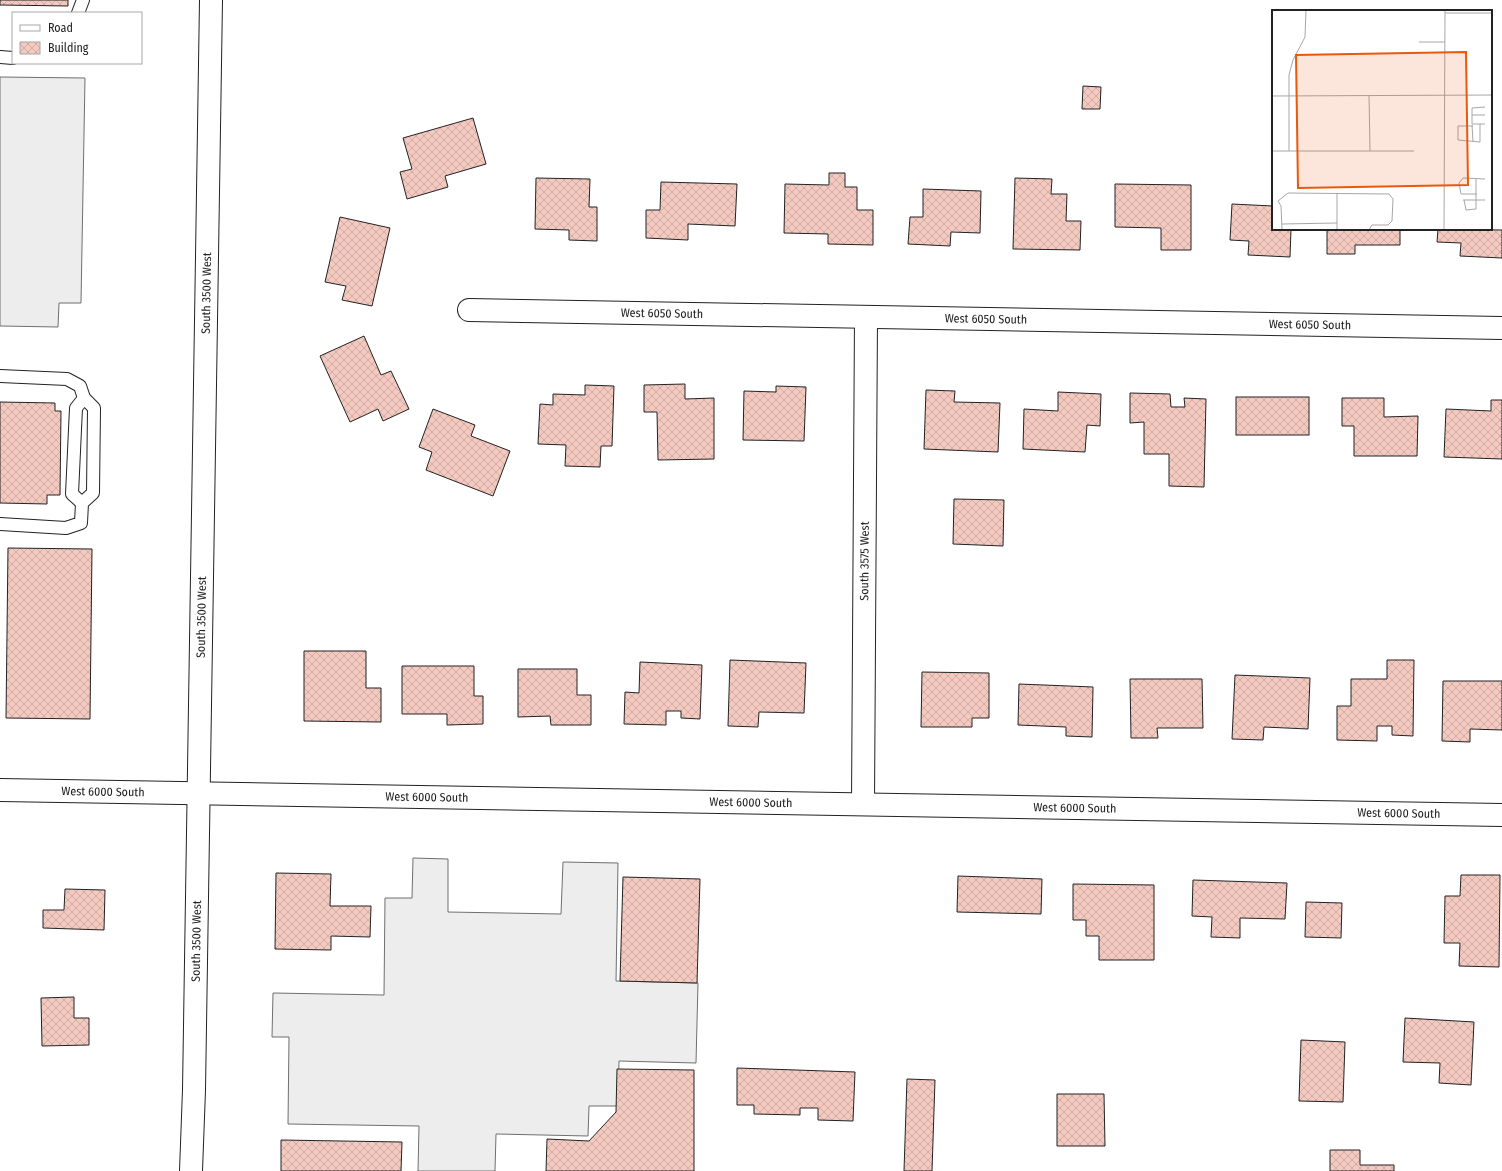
<svg xmlns="http://www.w3.org/2000/svg" width="1502" height="1171" font-family="'Fira Sans Condensed',sans-serif">
<style>
.parking{fill:#ededed;stroke:#6f6f6f}
.building{fill:url(#building-cross-hatch);stroke:#222}
.lines{fill:none;stroke-linecap:round;stroke-linejoin:round}
.service-casing{stroke:#222;stroke-width:14}
.minor-casing{stroke:#222;stroke-width:24}
.tertiary-casing{stroke:#222;stroke-width:24}
.primary-casing{stroke:#222;stroke-width:24}
.service{stroke:#fff;stroke-width:12}
.minor{stroke:#fff;stroke-width:22}
.tertiary{stroke:#fff;stroke-width:22}
.primary{stroke:#fff;stroke-width:22}
.labels{text-anchor:middle;stroke-width:3;stroke-linejoin:round;paint-order:stroke}
.street-label{font-size:12px;fill:#222;stroke:#fff}
.inset-road{fill:none;stroke:#a7a7a7;stroke-width:1}
.view{fill:#e8590c;fill-opacity:0.15;stroke:#e8590c;stroke-width:2}
.inset-edge{fill:none;stroke:#222;stroke-width:2}
</style>
<defs>
<pattern id="building-cross-hatch" width="8" height="8" patternUnits="userSpaceOnUse"><rect width="8" height="8" fill="#f3c9c0"/><path d="M0 0l8 8M0 8l8-8" fill="none" stroke="#d0aca5"/></pattern>
</defs>
<rect width="100%" height="100%" fill="#fff"/>
<!-- parking -->
<g class="parking">
<path d="M0,77l85,1 -4,225h-22l-1,24 -58,-1z"/>
<path d="M413,858l35,1v53l113,2 2,-52 55,1 -2,118 82,2 -2,80 -77,-2 -1,45h-29l-1,30 -92,-2 -1,37h-77l1,-45 -131,-2 1,-87h-17l1,-44 111,2 1,-97h27z"/>
</g>
<!-- building -->
<g class="building">
<path d="M0,0h68v6l-68,-1z"/>
<path d="M1083,86l18,1 -1,22h-18z"/>
<path d="M473,118l13,46 -41,12 3,11 -41,12 -7,-27 12,-3 -9,-31z"/>
<path d="M829,173h16v14h12v23h16v35l-45,-1v-10l-44,-1 1,-49 44,1z"/>
<path d="M536,178l54,1 -1,28h8v34l-28,-1v-10l-34,-1z"/>
<path d="M1015,178l37,1 -1,15h16l-1,27h15l-1,29 -67,-1z"/>
<path d="M661,182l76,2 -2,42 -47,-2v16l-42,-2v-28h14z"/>
<path d="M1115,184l76,1v65h-30v-22l-46,-1z"/>
<path d="M923,189l58,2 -1,42 -29,-1 -1,14 -42,-2 2,-27h13z"/>
<path d="M1232,204l41,2v23h18l-1,28 -42,-2 1,-14 -19,-1z"/>
<path d="M340,217l50,11 -18,78 -30,-6 4,-14 -21,-4z"/>
<path d="M1327,229h73v16h-45v9h-28z"/>
<path d="M1438,229l64,1v28l-42,-2 1,-13 -24,-1z"/>
<path d="M364,336l17,39 10,-4 18,38 -26,12 -5,-12 -28,13 -30,-66z"/>
<path d="M685,384v15l29,-1v61l-56,1 -1,-48h-13v-27z"/>
<path d="M585,385l29,1 -2,60h-11l-1,21 -35,-1 1,-21 -28,-1 2,-40 13,1v-11l32,1z"/>
<path d="M776,386l30,1 -2,54 -61,-1 1,-49 32,1z"/>
<path d="M926,390l29,1 -1,11 46,1 -2,49 -74,-3z"/>
<path d="M1058,392l43,2 -1,32 -13,-1 -2,27 -62,-3 1,-40 34,2z"/>
<path d="M1130,393l40,1 1,13h14l-1,-9 22,1 -2,88 -35,-1v-32h-25v-32l-14,1z"/>
<rect x="1236" y="397" width="73" height="38"/>
<path d="M1342,398h42v19l34,-1 -1,40h-63v-30h-12z"/>
<path d="M1491,400h11v59l-58,-2 2,-48 45,2z"/>
<path d="M0,402l55,1v8h6l-1,84h-13v9l-47,-1z"/>
<path d="M433,409l42,16 -4,11 39,15 -17,45 -67,-26 6,-18 -13,-5z"/>
<path d="M954,499l50,1 -1,46 -50,-2z"/>
<path d="M8,548l84,1 -2,170 -84,-1z"/>
<path d="M304,651h62v37h15v34l-77,-1z"/>
<path d="M730,660l76,3 -2,50 -45,-1 -1,15 -30,-1z"/>
<path d="M1387,660h27l-1,76 -21,-1v-9h-15v15l-40,-1v-34h14v-27h36z"/>
<path d="M640,662l62,3 -2,54 -19,-1v-7h-15v14l-42,-1 1,-32 14,1z"/>
<path d="M402,666h72v30h9v28l-36,1v-11h-45z"/>
<path d="M518,669h59v26h14v30h-40l-1,-9 -32,1z"/>
<path d="M922,672l67,1v45h-17v9h-51z"/>
<path d="M1235,675l75,3 -2,51 -44,-2 -1,13 -31,-1z"/>
<path d="M1130,679h72l1,49h-46l1,10h-27z"/>
<path d="M1443,681h59v49l-32,-1v13l-28,-1z"/>
<path d="M1019,684l74,3 -1,50 -26,-1v-9l-48,-2z"/>
<path d="M276,873l55,1 -1,32h41l-1,31 -39,-1v14l-56,-1z"/>
<path d="M1461,875h39l-1,92 -40,-1 1,-23h-16l1,-47h15z"/>
<path d="M958,876l84,3 -1,35 -84,-2z"/>
<path d="M623,877l77,2 -3,104 -77,-2z"/>
<path d="M1193,880l94,3 -2,36 -45,-1v20l-29,-1 1,-20 -20,-1z"/>
<path d="M1073,884l81,1v75h-55v-24h-13v-16h-13z"/>
<path d="M65,889l40,1 -1,40 -61,-2v-18h21z"/>
<path d="M1306,902l36,1 -1,35 -36,-1z"/>
<path d="M74,997v21h15v27l-47,1 -1,-48z"/>
<path d="M1405,1018l69,4 -3,63 -32,-2 1,-20 -37,-1z"/>
<path d="M1301,1040l44,2 -2,60 -44,-1z"/>
<path d="M737,1068l118,4 -2,49 -35,-1v-12h-18v7l-46,-1v-9h-17z"/>
<path d="M617,1069l77,1v101h-148l1,-32 42,2 27,-29z"/>
<path d="M907,1079l28,1 -3,91h-28z"/>
<path d="M1057,1094h47l1,52h-48z"/>
<path d="M281,1140l121,2 -1,29h-120z"/>
<path d="M1330,1150h30v15h34v6h-64z"/>
</g>
<g class="lines">
<defs>
<g id="service">
<path d="M78,13l5,-13"/>
<path d="M0,57l13,1"/>
<path d="M0,376l67,3 13,7 4,12 10,10 -1,85 -11,10 -1,20 -15,5 -66,-4"/>
<path d="M82,503l-10,-9 4,-86 8,-10"/>
</g>
<g id="minor">
<path id="s1" d="M469,310l1033,18"/>
<path id="s2" d="M863,804l3,-487"/>
</g>
<g id="tertiary">
<path id="s3" d="M0,790l1502,25"/>
</g>
<g id="primary">
<path id="s4" d="M191,1171l3,-81 17,-1090"/>
</g>
</defs>
<!-- service casing -->
<use href="#service" class="service-casing"/>
<!-- minor casing -->
<use href="#minor" class="minor-casing"/>
<!-- tertiary casing -->
<use href="#tertiary" class="tertiary-casing"/>
<!-- primary casing -->
<use href="#primary" class="primary-casing"/>
<!-- service -->
<use href="#service" class="service"/>
<!-- minor -->
<use href="#minor" class="minor"/>
<!-- tertiary -->
<use href="#tertiary" class="tertiary"/>
<!-- primary -->
<use href="#primary" class="primary"/>
</g>
<g class="labels">
<!-- street labels -->
<g class="street-label">
<text dy="4" stroke="none"><textPath href="#s4" startOffset="878">South 3500 West</textPath></text>
<text dy="4" stroke="none"><textPath href="#s1" startOffset="193">West 6050 South</textPath></text>
<text dy="4" stroke="none"><textPath href="#s1" startOffset="517">West 6050 South</textPath></text>
<text dy="4" stroke="none"><textPath href="#s1" startOffset="841">West 6050 South</textPath></text>
<text dy="4" stroke="none"><textPath href="#s2" startOffset="243">South 3575 West</textPath></text>
<text dy="4" stroke="none"><textPath href="#s4" startOffset="554">South 3500 West</textPath></text>
<text dy="4" stroke="none"><textPath href="#s3" startOffset="103">West 6000 South</textPath></text>
<text dy="4" stroke="none"><textPath href="#s3" startOffset="427">West 6000 South</textPath></text>
<text dy="4" stroke="none"><textPath href="#s3" startOffset="751">West 6000 South</textPath></text>
<text dy="4" stroke="none"><textPath href="#s3" startOffset="1075">West 6000 South</textPath></text>
<text dy="4" stroke="none"><textPath href="#s3" startOffset="1399">West 6000 South</textPath></text>
<text dy="4" stroke="none"><textPath href="#s4" startOffset="230">South 3500 West</textPath></text>
</g>
</g>
<!-- overview -->
<g transform="translate(1272 10)">
<rect width="220" height="220" fill="#fff"/>
<path class="inset-road" d="M173,3h47M147,32h26M97,85l1,56M0,86l220,-1M200,105v9h13M213,105h-13v-7l13,-1M200,115l1,17M186,130l22,2v-18M186,130v-14h15M0,141h142M17,141v-76l4,-15 12,-23 1,-27M205,184h-16l-2,-11 4,-5 22,1M191,190h22M192,190l2,10 10,-1v-30M6,191l10,-8 101,1 4,5 -1,22 -4,4h-16l-3,5M6,191l3,5 1,24M10,214l55,-1M65,220v-36M172,220l1,-220"/>
<path class="view" d="M194,42l2,133 -170,3 -2,-133z"/>
<rect width="220" height="220" class="inset-edge"/>
</g>
<!-- legend -->
<rect x="12" y="12" width="130" height="52" fill="#ffffff" stroke="#a7a7a7"/>
<rect x="20" y="25" width="20" height="6" fill="#ffffff" stroke="#a7a7a7"/>
<text x="48" y="32" font-size="12" fill="#222222">Road</text>
<rect x="20" y="42" width="20" height="12" fill="url(#building-cross-hatch)" stroke="#a7a7a7"/>
<text x="48" y="52" font-size="12" fill="#222222">Building</text>
</svg>
